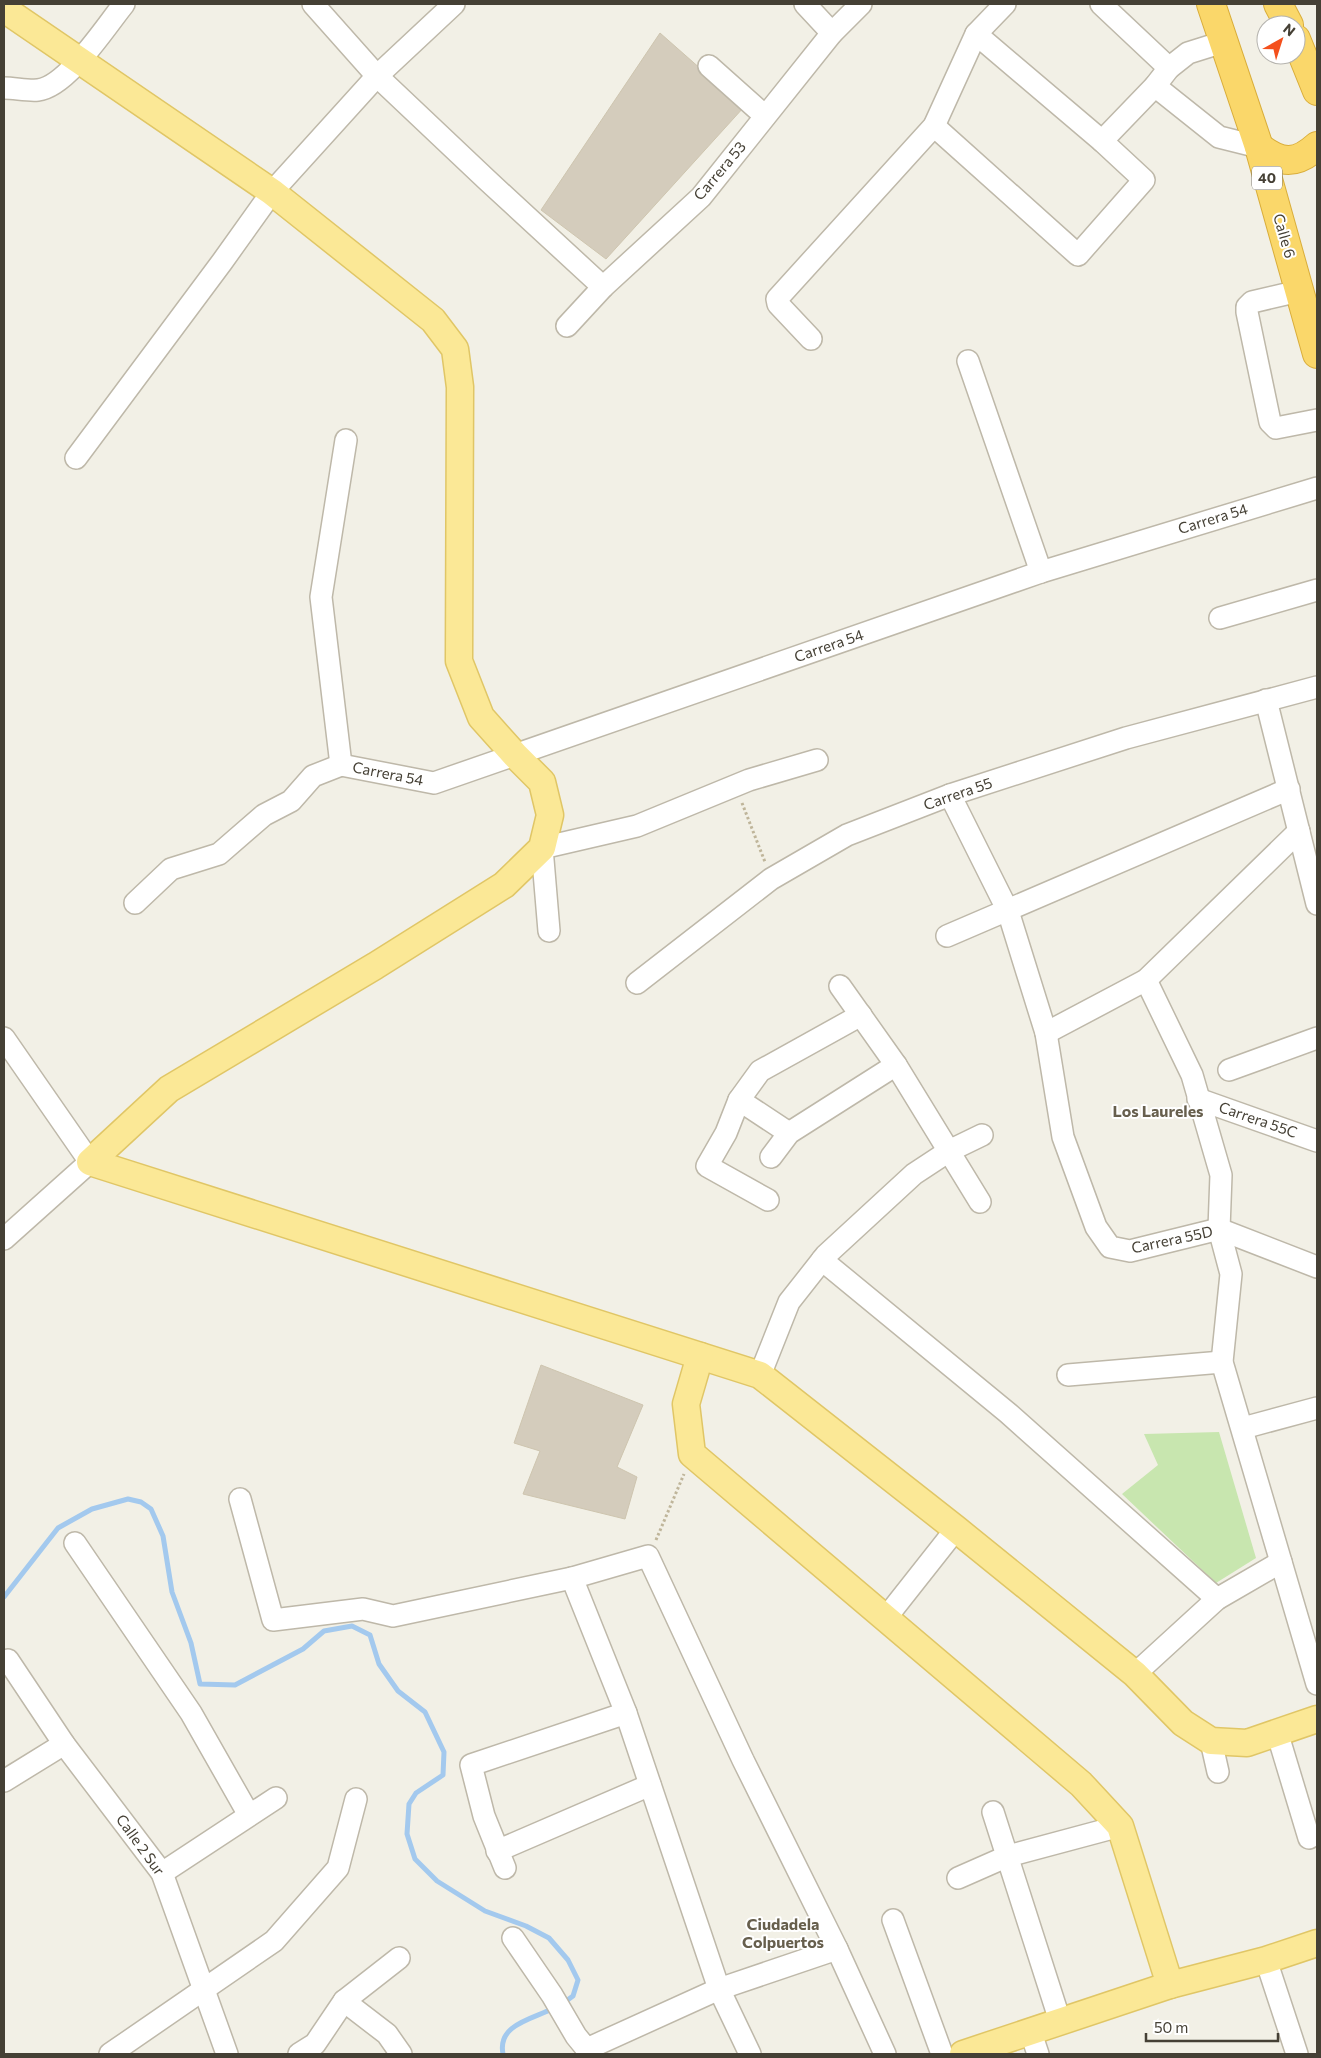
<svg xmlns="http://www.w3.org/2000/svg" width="1321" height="2058" font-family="Commissioner,sans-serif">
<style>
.green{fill:#c8e6af}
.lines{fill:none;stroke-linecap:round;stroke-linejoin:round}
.stream{stroke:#a3c9ee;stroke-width:5}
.building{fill:#d4ccbc;stroke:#cec5af}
.minor-casing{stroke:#beb8a9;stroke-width:24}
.major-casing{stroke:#e0c666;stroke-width:29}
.highway-casing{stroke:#d9ad3a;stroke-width:30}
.path{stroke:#bfb59a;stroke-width:3;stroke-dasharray:2.5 2.5;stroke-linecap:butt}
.minor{stroke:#fff;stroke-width:21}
.major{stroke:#fbe896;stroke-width:26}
.highway{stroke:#fad76a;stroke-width:28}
.labels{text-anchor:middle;stroke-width:4;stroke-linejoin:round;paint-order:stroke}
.shield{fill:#fff;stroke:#7d7972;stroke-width:1}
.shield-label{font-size:14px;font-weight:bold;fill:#454035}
.street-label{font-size:15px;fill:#454035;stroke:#fff}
.neighbourhood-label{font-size:16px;font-weight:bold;fill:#675f4d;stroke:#fff}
</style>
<rect width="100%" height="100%" fill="#f2f0e6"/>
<!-- green -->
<path class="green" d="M1219,1432l37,126 -40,25 -94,-89 36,-29 -14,-31z"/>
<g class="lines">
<!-- stream -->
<g class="stream">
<path d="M4,1597l54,-69 34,-19 36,-10 13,3 10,7 12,27 9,56 19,51 9,41 35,1 68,-36 21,-18 28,-5 18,9 9,29 19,27 27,21 19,40 -1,23 -27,18 -7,11 -2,30 8,25 22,22 48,30 41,15 23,12 19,22 10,20 -5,16 -11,8"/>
<path d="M503,2054c-6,-30 30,-35 51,-46"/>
</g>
</g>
<!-- building -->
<g class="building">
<path d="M660,33l84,74 -138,152 -65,-49z"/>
<path d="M541,1365l102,40 -26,62 20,10 -12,42 -102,-25 17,-43 -26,-8z"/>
</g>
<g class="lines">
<defs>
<g id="minor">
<path d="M313,4l64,72 110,104 116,107"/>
<path d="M805,4l27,29"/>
<path d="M1101,4l68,64"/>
<path d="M709,66l56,50"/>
<path d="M1155,86l64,51 40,10"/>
<path d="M4,88c11,0 23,3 34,2 29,-3 68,-64 86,-86"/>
<path d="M934,126l144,129 66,-75 -42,-39 -126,-107"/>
<path d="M1102,141l53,-55 14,-18 19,-15 35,-11"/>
<path d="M1299,291l-47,11 -5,5v5l23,110 6,6 41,-8"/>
<path d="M567,326l36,-39 98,-90 131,-164 29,-29"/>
<path d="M811,339l-33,-35 -1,-5 157,-173 42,-92 29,-30"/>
<path d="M968,361l73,211"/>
<path d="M76,458l146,-196 50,-70 105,-116 77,-72"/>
<path d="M1220,618l97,-28"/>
<path d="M1266,700l51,204"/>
<path d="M341,765l93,18 607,-211 276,-84"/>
<path d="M341,765l-20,-168 25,-157"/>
<path d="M950,795l58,116 38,122 17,104 33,90 14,20 20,4 89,-22 98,38"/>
<path d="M135,903l36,-34 48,-15 45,-39 27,-14 22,-25 28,-11"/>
<path d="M549,931l-7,-83 95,-22 112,-46 68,-20"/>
<path d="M947,936l342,-147"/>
<path d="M1146,980l46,95 29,100 -2,54 12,45 -9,88 95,322"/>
<path d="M637,983l134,-104 76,-44 103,-40 176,-57 191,-51"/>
<path d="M840,986l56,79 84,137"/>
<path d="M1046,1033l100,-53 153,-149"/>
<path d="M4,1038l86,124 -86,77"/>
<path d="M1229,1070l88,-32"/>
<path d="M1198,1099l119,42"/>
<path d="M739,1100l50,33"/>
<path d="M771,1157l18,-24 107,-68"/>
<path d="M768,1200l-61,-34 19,-33 13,-33 21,-29 101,-56"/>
<path d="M822,1260l186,153 209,186"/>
<path d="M760,1375l29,-73 37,-47 88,-81 35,-23 33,-16"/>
<path d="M1068,1375l154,-13"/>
<path d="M1243,1428l74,-20"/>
<path d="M240,1499l33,121 90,-11 30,7 179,-38 76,-22 95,204 94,189 48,105"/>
<path d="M75,1543l116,170 58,102"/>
<path d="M572,1578l54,135 93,276 31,65"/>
<path d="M885,1619l71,-90"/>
<path d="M8,1660l56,84 98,129 65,181"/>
<path d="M1135,1674l82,-75 64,-37"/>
<path d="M1277,1732l32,106"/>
<path d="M1211,1741l7,31"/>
<path d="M4,1781l60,-37"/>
<path d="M993,1812l67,209"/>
<path d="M497,1851l153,-66"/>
<path d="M505,1868l-21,-52 -13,-51 155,-52"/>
<path d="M162,1873l114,-75"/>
<path d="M958,1878l50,-22 112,-30"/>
<path d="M893,1920l49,134"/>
<path d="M513,1938l39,57 24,41 9,11 4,1"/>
<path d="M1266,1960l31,94"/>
<path d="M344,2001l43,33 14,20"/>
<path d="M1031,2033l7,21"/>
<path d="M589,2048l130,-59 118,-40"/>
<path d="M110,2054l164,-113 64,-73 18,-69"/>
<path d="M299,2054l16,-10 29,-43 55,-43"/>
</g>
<g id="major">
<path d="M4,9l268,183 161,128 22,29 5,38 -1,274 22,56 34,38 27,27 8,33 -8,33 -38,37 -129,81 -206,123 -79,73 670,213 196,154 179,145 48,49 28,18 36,2 70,-24"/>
<path d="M700,1356l-14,48 6,50 389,330 39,42 50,159"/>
<path d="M963,2054l207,-69 96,-25 51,-17"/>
</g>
<g id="highway">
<path d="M1211,4l48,143 58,207"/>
<path d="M1278,4l11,21"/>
<path d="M1296,39l21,52"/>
<path d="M1259,147c22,17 37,18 58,-1"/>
</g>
</defs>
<!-- minor casing -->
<use href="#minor" class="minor-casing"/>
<!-- major casing -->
<use href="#major" class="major-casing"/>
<!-- highway casing -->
<use href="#highway" class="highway-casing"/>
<!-- path -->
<g class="path">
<path d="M742,803l23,59"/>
<path d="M656,1540l28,-66"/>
</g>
<!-- minor -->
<use href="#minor" class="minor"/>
<!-- major -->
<use href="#major" class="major"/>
<!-- highway -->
<use href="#highway" class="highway"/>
</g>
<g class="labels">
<!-- shield labels -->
<rect class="shield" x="1252" y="166.5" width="30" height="23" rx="4"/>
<g class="shield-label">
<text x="1267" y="183">40</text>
</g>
<!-- street labels -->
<g class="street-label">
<text transform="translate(720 171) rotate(-50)" y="5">Carrera 53</text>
<text transform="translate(1284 236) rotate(74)" y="5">Calle 6</text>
<text transform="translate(1213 519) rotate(-17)" y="5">Carrera 54</text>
<text transform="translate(829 646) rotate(-19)" y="5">Carrera 54</text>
<text transform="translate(388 774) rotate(11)" y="5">Carrera 54</text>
<text transform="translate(958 794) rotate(-19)" y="5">Carrera 55</text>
<text transform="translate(1258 1120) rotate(19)" y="5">Carrera 55C</text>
<text transform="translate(1172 1240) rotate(-12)" y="5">Carrera 55D</text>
<text transform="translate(140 1845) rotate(54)" y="5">Calle 2 Sur</text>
</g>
<!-- neighbourhood labels -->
<g class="neighbourhood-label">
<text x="1158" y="1117">Los Laureles</text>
<text x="783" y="1930">Ciudadela<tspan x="783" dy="18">Colpuertos</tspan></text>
</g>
</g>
<!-- border -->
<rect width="1321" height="2058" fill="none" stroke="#454035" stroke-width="10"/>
<!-- north arrow -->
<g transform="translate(1281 40) rotate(39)"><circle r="24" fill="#ffffff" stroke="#b5b3ae"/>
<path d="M0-4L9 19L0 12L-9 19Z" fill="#f4501c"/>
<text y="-8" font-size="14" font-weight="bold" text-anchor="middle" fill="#454035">N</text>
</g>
<!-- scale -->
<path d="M1146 2033v8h132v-8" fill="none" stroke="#454035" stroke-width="2.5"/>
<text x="1154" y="2033" font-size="15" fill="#454035" stroke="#ffffff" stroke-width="4" paint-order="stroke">50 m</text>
</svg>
